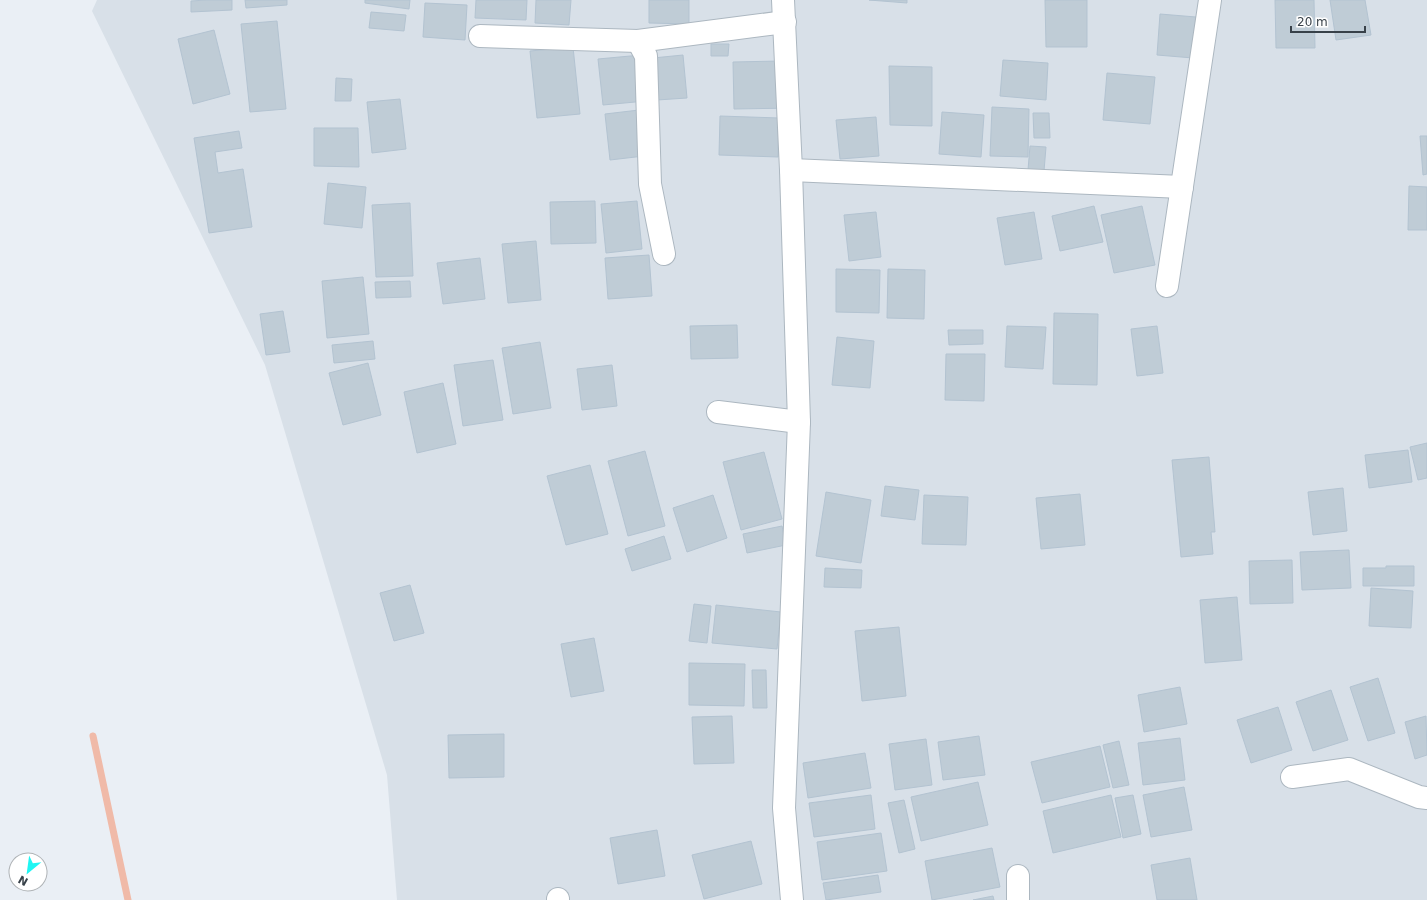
<svg xmlns="http://www.w3.org/2000/svg" width="1427" height="900" font-family="'DejaVu Sans',sans-serif">
<style>
.residential{fill:#d8e0e8}
.lines{fill:none;stroke-linecap:round;stroke-linejoin:round}
.stream{stroke:#f0baa8;stroke-width:7}
.building{fill:#bfccd6;stroke:#b3c3d1}
.street-casing{stroke:#acb7c0;stroke-width:24}
.street{stroke:#fff;stroke-width:22}
</style>
<rect width="100%" height="100%" fill="#eaeff5"/>
<!-- residential -->
<path class="residential" d="M97,0h1330v900h-1030l-10,-125 -122,-410 -173,-354z"/>
<g class="lines">
<!-- stream -->
<path class="stream" d="M93,736l35,164"/>
</g>
<!-- building -->
<g class="building">
<path d="M206,0h26v10l-41,2v-11z"/>
<path d="M245,0h42v5l-41,3z"/>
<path d="M365,0h45l-1,9 -44,-6z"/>
<path d="M476,0h51l-1,20 -51,-2z"/>
<path d="M536,0h35l-2,25 -34,-2z"/>
<path d="M649,0h40v24l-40,-1z"/>
<path d="M869,0h38v3z"/>
<path d="M1045,0h42v47h-41z"/>
<path d="M1275,0h39l1,48h-39z"/>
<path d="M1330,0h35l6,35 -35,5z"/>
<path d="M425,3l42,2 -2,35 -42,-3z"/>
<path d="M371,12l35,3 -2,16 -35,-3z"/>
<path d="M1160,14l36,3 -3,41 -36,-3z"/>
<path d="M277,21l9,88 -36,3 -9,-88z"/>
<path d="M214,30l16,64 -37,10 -15,-65z"/>
<path d="M711,44h18l-1,12h-17z"/>
<path d="M573,47l7,67 -43,4 -7,-67z"/>
<path d="M641,55l5,46 -43,4 -5,-46z"/>
<path d="M683,55l4,43 -30,2 -4,-42z"/>
<path d="M1003,60l45,3 -2,37 -46,-4z"/>
<path d="M779,61l15,47 -60,1 -1,-47z"/>
<path d="M889,66l43,1v59l-42,-1z"/>
<path d="M1107,73l48,4 -5,47 -47,-4z"/>
<path d="M336,78l16,1 -1,22h-16z"/>
<path d="M400,99l6,50 -34,4 -5,-51z"/>
<path d="M992,107l37,2 -1,48 -38,-1z"/>
<path d="M639,110l5,46 -34,4 -5,-46z"/>
<path d="M942,112l42,3 -3,42 -42,-3z"/>
<path d="M1033,113h16l1,25h-16z"/>
<path d="M720,116l59,2 -1,39 -59,-2z"/>
<path d="M876,117l3,39 -39,3 -4,-39z"/>
<path d="M314,128h44l1,39 -45,-1z"/>
<path d="M239,131l3,17 -27,4 3,21 25,-4 9,58 -43,6 -15,-95z"/>
<path d="M1420,136h7v38l-4,1z"/>
<path d="M1030,146l16,1 -2,24 -16,-1z"/>
<path d="M328,183l38,4 -4,41 -38,-4z"/>
<path d="M1409,186l18,1v43h-19z"/>
<path d="M595,201l1,42 -45,1 -1,-42z"/>
<path d="M637,201l5,48 -36,4 -5,-49z"/>
<path d="M410,203l3,73 -37,1 -4,-72z"/>
<path d="M1094,206l9,36 -43,9 -8,-35z"/>
<path d="M1142,206l13,59 -41,8 -13,-58z"/>
<path d="M876,212l5,45 -32,4 -5,-46z"/>
<path d="M1034,212l8,47 -37,6 -8,-47z"/>
<path d="M536,241l5,59 -33,3 -6,-59z"/>
<path d="M649,255l3,41 -44,3 -3,-41z"/>
<path d="M480,258l5,41 -42,5 -6,-41z"/>
<path d="M836,269l44,1 -1,43 -43,-1z"/>
<path d="M888,269l37,1 -1,49 -37,-1z"/>
<path d="M363,277l6,57 -42,4 -5,-57z"/>
<path d="M410,281l1,16 -35,1 -1,-16z"/>
<path d="M283,311l7,41 -24,3 -6,-41z"/>
<path d="M1054,313l44,1 -1,71 -44,-1z"/>
<path d="M737,325l1,33 -47,1 -1,-33z"/>
<path d="M1007,326l39,1 -3,42 -38,-2z"/>
<path d="M1157,326l6,47 -26,3 -6,-47z"/>
<path d="M948,330h35v14l-34,1z"/>
<path d="M837,337l37,4 -4,47 -38,-3z"/>
<path d="M373,341l2,18 -41,4 -2,-18z"/>
<path d="M540,342l11,66 -38,6 -11,-66z"/>
<path d="M946,354h39l-1,47 -39,-1z"/>
<path d="M493,360l10,60 -40,6 -9,-61z"/>
<path d="M368,363l13,52 -38,10 -14,-52z"/>
<path d="M612,365l5,41 -35,4 -5,-41z"/>
<path d="M443,383l13,61 -39,9 -13,-61z"/>
<path d="M1427,443v35l-9,2 -8,-33z"/>
<path d="M1408,450l4,32 -43,6 -4,-33z"/>
<path d="M645,451l20,75 -37,10 -20,-75z"/>
<path d="M764,452l18,67 -41,11 -18,-68z"/>
<path d="M1209,457l6,75h-4l2,22 -32,3 -9,-97z"/>
<path d="M590,465l18,69 -42,11 -19,-69z"/>
<path d="M885,486l34,4 -4,30 -34,-4z"/>
<path d="M1343,488l4,43 -34,4 -5,-43z"/>
<path d="M826,492l45,8 -10,63 -45,-7z"/>
<path d="M1080,494l5,51 -44,4 -5,-51z"/>
<path d="M713,495l14,43 -40,14 -14,-44z"/>
<path d="M924,495l44,2 -2,48 -44,-1z"/>
<path d="M782,526l4,19 -39,8 -4,-19z"/>
<path d="M664,536l7,23 -39,12 -7,-22z"/>
<path d="M1349,550l2,38 -49,2 -2,-38z"/>
<path d="M1292,560l1,43 -43,1 -1,-43z"/>
<path d="M1386,566h28v20h-51v-18h23z"/>
<path d="M825,568l37,2 -1,18 -37,-1z"/>
<path d="M410,585l14,48 -30,8 -14,-48z"/>
<path d="M1371,588l42,3 -2,37 -42,-2z"/>
<path d="M1237,597l5,63 -37,3 -5,-63z"/>
<path d="M694,604l17,2 -4,37 -18,-2z"/>
<path d="M716,605l65,7 -4,37 -65,-6z"/>
<path d="M899,627l7,69 -44,5 -7,-70z"/>
<path d="M594,638l10,53 -33,6 -10,-53z"/>
<path d="M689,663l56,1 -1,42 -55,-1z"/>
<path d="M752,670h14l1,38h-14z"/>
<path d="M1378,678l17,55 -27,8 -18,-54z"/>
<path d="M1180,687l7,37 -43,8 -6,-37z"/>
<path d="M1331,690l17,50 -35,11 -17,-49z"/>
<path d="M1278,707l14,43 -41,13 -14,-43z"/>
<path d="M732,716l2,47 -40,1 -2,-47z"/>
<path d="M1426,716l1,39 -12,4 -10,-37z"/>
<path d="M504,734v43l-55,1 -1,-43z"/>
<path d="M979,736l6,39 -42,5 -5,-38z"/>
<path d="M1180,738l5,42 -42,5 -5,-42z"/>
<path d="M926,739l6,46 -37,5 -6,-46z"/>
<path d="M1119,741l10,44 -16,3 -10,-43z"/>
<path d="M1100,746l10,41 -68,16 -11,-41z"/>
<path d="M865,753l6,35 -63,10 -5,-35z"/>
<path d="M978,782l10,43 -67,16 -10,-44z"/>
<path d="M1184,787l8,43 -41,7 -8,-42z"/>
<path d="M871,795l4,34 -61,8 -5,-34z"/>
<path d="M1111,795l10,42 -68,16 -10,-42z"/>
<path d="M1133,795l8,39 -18,4 -8,-40z"/>
<path d="M904,800l11,49 -16,4 -11,-50z"/>
<path d="M657,830l8,46 -47,8 -8,-46z"/>
<path d="M881,833l6,38 -65,9 -5,-38z"/>
<path d="M751,841l11,43 -58,15 -12,-44z"/>
<path d="M992,848l8,39 -68,13 -7,-39z"/>
<path d="M1190,858l7,42h-40l-6,-35z"/>
<path d="M878,875l3,17 -55,8 -3,-17z"/>
<path d="M993,896l1,4h-21z"/>
</g>
<g class="lines">
<defs>
<g id="street">
<path d="M783,0l8,170 8,252 -15,386 8,92"/>
<path d="M480,36l158,5 147,-19"/>
<path d="M638,41l8,15 4,128 14,70"/>
<path d="M791,170l391,17"/>
<path d="M1167,286l43,-286"/>
<path d="M718,412l81,10"/>
<path d="M1292,777l57,-8 70,28 8,1"/>
<path d="M558,899v1"/>
<path d="M1018,900v-24"/>
</g>
</defs>
<!-- street casing -->
<use href="#street" class="street-casing"/>
<!-- street -->
<use href="#street" class="street"/>
</g>
<!-- north arrow -->
<g transform="translate(28 872) rotate(209)"><circle r="19" fill="#ffffff" stroke="#afb3b6"/>
<path d="M0-3L7 15L0 10L-7 15Z" fill="#20f6f3"/>
<text y="-6" font-size="11" font-weight="bold" text-anchor="middle" fill="#384149">N</text>
</g>
<!-- scale -->
<path d="M1291 26v6h74v-6" fill="none" stroke="#384149" stroke-width="2"/>
<text x="1297" y="26" font-size="12" fill="#384149" stroke="#ffffff" stroke-width="3" paint-order="stroke">20 m</text>
</svg>
